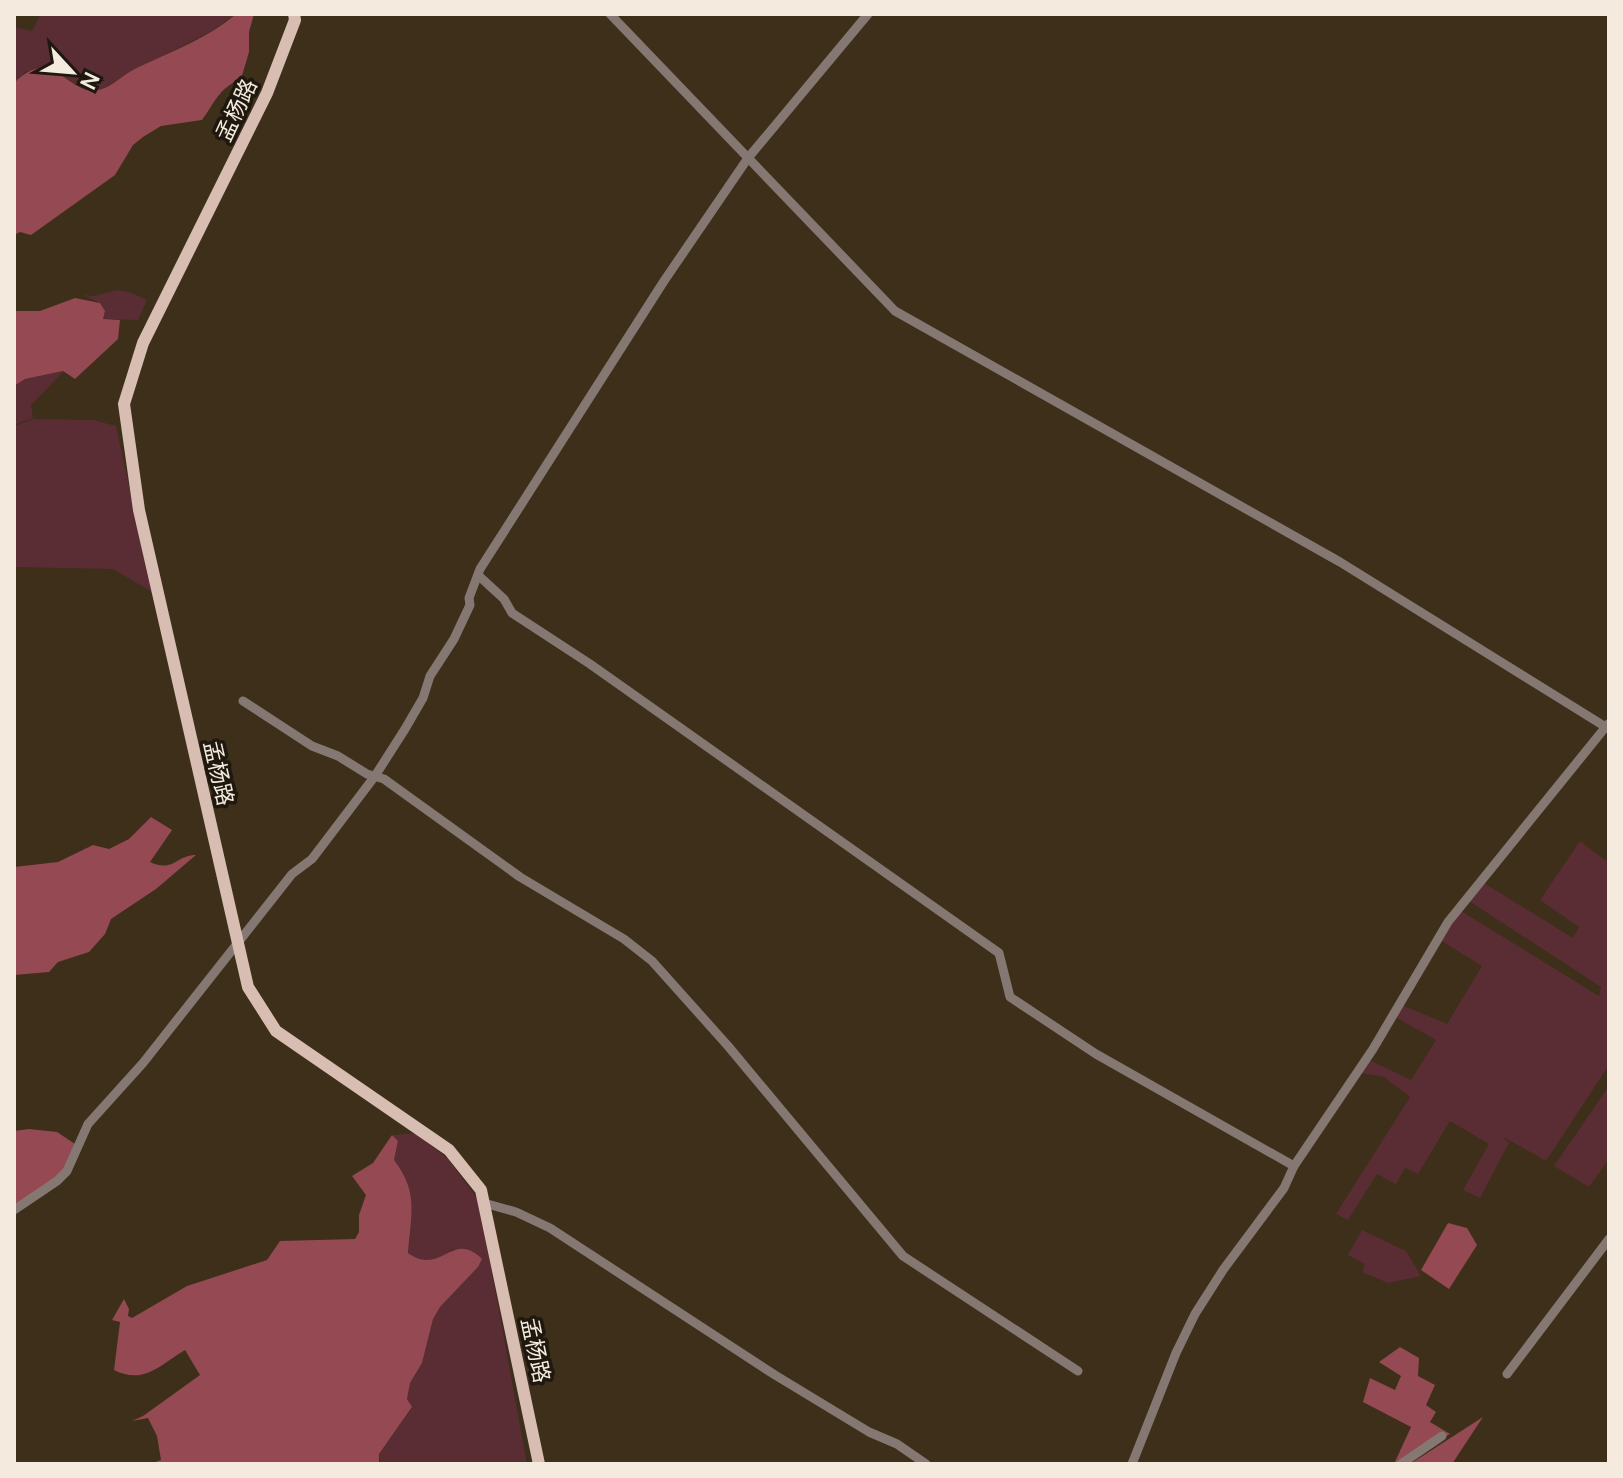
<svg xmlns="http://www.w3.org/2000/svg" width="1623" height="1478" font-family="Manrope,'Noto Sans SC',sans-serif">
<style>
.green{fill:#592d33}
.forest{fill:#944953}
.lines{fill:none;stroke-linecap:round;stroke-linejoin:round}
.minor{stroke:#857872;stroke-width:9}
.major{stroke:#d8beb2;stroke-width:12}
.labels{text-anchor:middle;stroke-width:7;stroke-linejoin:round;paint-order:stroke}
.street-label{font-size:22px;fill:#f4ebde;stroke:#1f180f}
</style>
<rect width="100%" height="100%" fill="#3d2f19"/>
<!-- green -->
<g class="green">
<path d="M41,14h195l-26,18 -85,43 -24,15h-15l-27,-16 -33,-3 -12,12v-56l18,4z"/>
<path d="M117,290l12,2 18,8 -9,20 -35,-1 2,-8 -5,-8 -17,-8 11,1z"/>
<path d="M64,371l-33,34 2,13 -19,7v-39l11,-7z"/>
<path d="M33,419l60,1 23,6 36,166 -39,-23 -99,-2v-141z"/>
<path d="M1580,841l29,22v202l-63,96 -44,-25 7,7 -29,55 -17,-8 26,-46 -39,-23 -32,53 -13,-6 -9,16 -19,-10 -29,46 -12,-6 74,-117 -26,-20 -23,-4 8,-13 42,20 25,-40 -41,-23 7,-12 45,19 35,-58 -42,-26 21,-29 138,85 2,-9 -132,-86 15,-18 89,55 6,-11 -39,-27z"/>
<path d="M1609,1086v73l-20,28 -35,-21z"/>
<path d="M415,1133l33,26 31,42 48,263h-141l-6,-3 -1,-7 33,-46 -5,-9 3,-16 12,-20 11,-44 7,-12 38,-40 3,-8 -28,-10c-15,12 -28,16 -45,4 4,-36 10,-63 -14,-93l4,-19 -6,-6z"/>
<path d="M1362,1230l44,21 15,25 -33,7 -26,-11 3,-8 -17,-9z"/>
</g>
<!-- forest -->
<g class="forest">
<path d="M236,14h18l-5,18v20l-8,27c-23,10 -25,22 -39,41l-41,6 -18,11 -10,8 -18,30 -84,60 -11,-3 -6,3v-152c41,-41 55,18 88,6 10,-3 21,-14 31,-19 34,-17 74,-31 103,-56z"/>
<path d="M75,298l25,5 5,8 -2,8 17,1 -2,19 -43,40 -12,-8 -38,8 -11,7v-75h26z"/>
<path d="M151,817l21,13 -22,32c24,11 26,-7 46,-7l-40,34 -45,30 -6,15 -16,18 -31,10 -9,10 -35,3v-108l44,-5 35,-17 16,4 20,-10z"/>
<path d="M29,1129l28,3 18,12 -13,32 -48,33v-78z"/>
<path d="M392,1135l6,6 -4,19c25,32 17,55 14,93 34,24 44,-24 74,6l-4,8 -38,40 -7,12 -11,44 -12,20 -3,16 5,8 -33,47v10h-229l11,-4 -4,-24 -9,-18 -16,3 11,-5 57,-41 -15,-25c-25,15 -41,35 -71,20l6,-48 -8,-2 12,-21 5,10 -1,7 4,2 55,-32 80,-26 13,-19 75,-2 4,-7v-17l7,-20 -14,-19 21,-13z"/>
<path d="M1448,1223l19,5 10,17 -28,44 -28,-19z"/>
<path d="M1400,1347l19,11 -1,18 17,9 -9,20 10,7 -6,10 20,12 -50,30h-6l17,-37 -48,-25 7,-24 25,12 6,-14 -22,-14z"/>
<path d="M1483,1417l-31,47h-42z"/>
</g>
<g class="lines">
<!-- minor -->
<g class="minor">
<path d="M610,14l285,297 445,251 269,167"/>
<path d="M492,588l-14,-13 26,24 8,14 78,51 409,289 11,44 86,57 198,112"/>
<path d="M243,701l69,45 26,10 29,18 17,5 136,98 104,62 28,22 76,85 175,210 175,115"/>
<path d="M484,1203l32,9 34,16 225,147 94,57 28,12 29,20"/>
<path d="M14,1210l43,-29 10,-10 21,-47 55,-61 149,-189 20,-15 63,-83 30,-47 18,-31 7,-22 24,-37 16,-34 -1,-7 11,-29 184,-288 84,-123 120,-144"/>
<path d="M1507,1374l102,-135"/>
<path d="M1132,1464l44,-111 19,-39 28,-44 61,-82 10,-22 79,-117 75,-127 160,-198"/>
<path d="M1401,1464l41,-28"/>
</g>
<!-- major -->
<path class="major" d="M294,14l1,6 -28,73 -124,250 -19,61 15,106 109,477 28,44 173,119 32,40 58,274"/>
</g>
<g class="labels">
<!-- street labels -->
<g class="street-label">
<text transform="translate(236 110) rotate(-65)" y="8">孟杨路</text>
<text transform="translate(219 773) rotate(77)" y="8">孟杨路</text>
<text transform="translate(536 1350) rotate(78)" y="8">孟杨路</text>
</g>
</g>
<!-- border -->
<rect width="1623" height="1478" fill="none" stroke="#f4ebde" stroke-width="32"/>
<!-- north arrow -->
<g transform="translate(72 72) rotate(116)" stroke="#1f180f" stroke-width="6" paint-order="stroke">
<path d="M0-6L14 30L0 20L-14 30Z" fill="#f4ebde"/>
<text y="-12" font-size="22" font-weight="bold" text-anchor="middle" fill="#f4ebde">N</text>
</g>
</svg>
